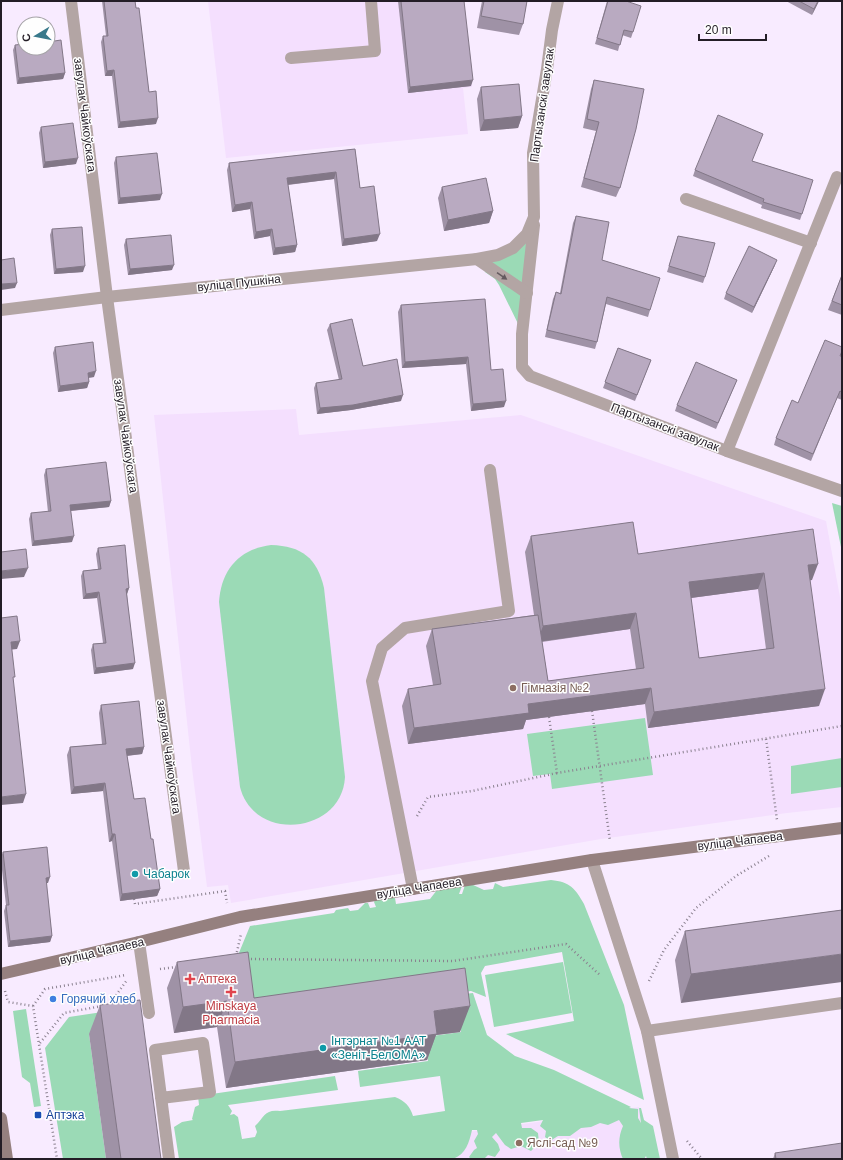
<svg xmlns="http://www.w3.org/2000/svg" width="843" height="1160" font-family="Arial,sans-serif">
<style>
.built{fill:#f4dffe}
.green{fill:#9bdab6}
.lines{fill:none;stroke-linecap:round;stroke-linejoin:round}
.path{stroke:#8a818f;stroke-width:2.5;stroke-dasharray:1 3;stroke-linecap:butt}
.lane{stroke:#b3a5a4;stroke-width:12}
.street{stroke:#b3a5a4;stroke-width:12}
.secondary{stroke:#95807f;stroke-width:12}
.wall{fill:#9f92a6;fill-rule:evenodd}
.shaded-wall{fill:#827787}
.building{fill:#b9aac1;stroke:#827787;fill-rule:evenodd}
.oneway{fill:#645a5f}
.education-dot{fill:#8d6e63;stroke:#fefefe;stroke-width:1.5}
.culture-dot{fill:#0f9aa8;stroke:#fefefe;stroke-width:1.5}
.health-dot{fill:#e0444e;stroke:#fefefe;stroke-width:1.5}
.shop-dot{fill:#3f7fe0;stroke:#fefefe;stroke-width:1.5}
.transit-dot{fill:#1a4fb4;stroke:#fefefe;stroke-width:1.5}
.labels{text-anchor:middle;stroke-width:3;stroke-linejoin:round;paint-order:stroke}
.street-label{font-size:12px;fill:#231d26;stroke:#fefefe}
.education-label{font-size:12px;fill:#785e54;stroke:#fefefe;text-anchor:start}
.culture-label{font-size:12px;fill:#0d838f;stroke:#fefefe;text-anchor:start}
.health-label{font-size:12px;fill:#be3a42;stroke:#fefefe;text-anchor:start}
.shop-label{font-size:12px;fill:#366cbe;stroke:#fefefe;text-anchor:start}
.transit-label{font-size:12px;fill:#164399;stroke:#fefefe;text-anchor:start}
</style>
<rect width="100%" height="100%" fill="#f8ebff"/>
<!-- built -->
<g class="built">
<path d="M208,1h255l9,86 -9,1 5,46 -242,24z"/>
<path d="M296,409l3,26 222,-20 305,106 16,87v199l-55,6 -186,26 -370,64 -3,-18 -21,2 -15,-119 -38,-353z"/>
<path d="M639,1107l7,52h-365l284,-41z"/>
</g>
<!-- green -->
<g class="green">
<path d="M528,234l-4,102 -25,-51 -4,-6 -10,-7 -1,-4z"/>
<path d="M832,503l10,3v46z"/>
<path d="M271,545c31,1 46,13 53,43l21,189c-3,57 -91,66 -105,10l-21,-185c2,-32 20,-53 52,-57z"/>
<path d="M645,718l8,57 -101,14 -2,-15 -17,2 -6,-42z"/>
<path d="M842,758v29l-51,7v-28z"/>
<path d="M551,880c19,2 24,8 33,24l40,101 20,95 -138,-66 68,-13 -12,-69 -77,14 -4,7 5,24 -15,-6 -226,32 -9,-63 14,-34 84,-13 2,-3 12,-2 2,3 8,-1 7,-7h3l2,5 6,-1 -2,-5 3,-5 7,5 3,-4h8l1,6 34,-5 7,-9 25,-4 -3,8h3l3,-9 6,-1 13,6 9,-1 2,-6 8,4z"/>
<path d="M563,962l9,51 -78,14 -9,-52z"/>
<path d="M473,993l14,42 28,21 39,14 77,37 -2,1 9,1v9l3,5 -2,-15h2l3,12 9,6 7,33h-13l-1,-3 -2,3h-21c-5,-11 -5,-22 0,-33l-4,-6 -11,5 -8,-2 -9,4 -10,1 -11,8h-12l-8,5 -5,-4 1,-6 -6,-5 3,-6 -22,3 1,5h9l7,5 1,10 -8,8 -10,-5 -10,3 -6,-4 -9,-12 -4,4 6,7 2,6 -5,7 -7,-2 -4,4h-13l-2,-2 5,-7 3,-2 -3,-7 4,-7 -1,-4h-5c-3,13 -6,24 -19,29h-274l-5,-32 8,-5 11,-2 -1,-1 3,-12 4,-2 -1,-9 137,-20 3,14 -110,15 4,6 -2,4 4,-1 4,3 4,22 13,-2 2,-5 -2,-6c10,-10 10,-17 25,-15l115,-14c10,4 15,9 18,19l32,-5 -5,-35 -80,11 -2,-16 70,-10 -3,-24 36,-5 -5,-37z"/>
<path d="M124,998l5,30 -40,6 17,125h-43l-18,-111 24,-31 40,-6z"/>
<path d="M26,1009l15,97 -7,1 -4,-24 -8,-6 -9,-66z"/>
</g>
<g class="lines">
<!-- path -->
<g class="path">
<path d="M592,711l18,130"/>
<path d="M549,717l8,56 285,-47"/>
<path d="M766,739l11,81"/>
<path d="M417,816l11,-19 44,-6 85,-18"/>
<path d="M134,899l1,5 90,-13 2,12"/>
<path d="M236,956l5,-22"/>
<path d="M247,959l206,2 113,-17 35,32"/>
<path d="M160,969l17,-2"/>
<path d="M649,981l15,-31 32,-42 40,-32 33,-20"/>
<path d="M5,991l3,11 25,4 24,153"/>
<path d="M109,1005l18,-25"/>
<path d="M33,1006l12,-17 81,-14"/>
<path d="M40,1043l24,-30 38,-7"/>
<path d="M687,1141l15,18"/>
</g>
<!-- lane -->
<g class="lane">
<path d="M291,58l84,-7 -4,-50"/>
<path d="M686,199l125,44"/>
<path d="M727,451l110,-274"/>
<path d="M592,860l55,171 26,128"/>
<path d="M413,889l-41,-208 10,-33 23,-20 104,-17 -19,-141"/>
<path d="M139,942l10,71"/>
<path d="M647,1031l195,-28"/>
<path d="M161,1098l49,-6 -7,-49 -48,7 14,109"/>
</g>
<!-- street -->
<g class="street">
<path d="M71,1l36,296 77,574"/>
<path d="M534,225l-12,109v33l8,9 197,75 115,40"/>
<path d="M477,259l50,34"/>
<path d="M1,310l106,-13 370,-38 21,-4 15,-7 14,-14 7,-17 -1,-64 14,-84 5,-39 6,-29"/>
</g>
<!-- secondary -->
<g class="secondary">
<path d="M1,974l138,-32 101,-25 352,-57 250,-32"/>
<path d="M1,1118l6,41"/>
</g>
</g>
<!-- wall -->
<g class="wall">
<path d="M102,1h33l14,91 7,32 -38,4 -6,-52h-7l-4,-34 2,-6h3z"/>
<path d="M398,1h66l7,85 -63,7z"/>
<path d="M482,1h45l-4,23 -4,11 -42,-7z"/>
<path d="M607,1h19l7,31 -2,6 -9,-3 -4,16 -23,-7z"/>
<path d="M786,1h33l-7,14z"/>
<path d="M15,45l50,28 -2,6 -46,5 -4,-34z"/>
<path d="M594,80l26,108 -4,9 -35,-10 15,-56 -13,-3 8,-39z"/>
<path d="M481,87l41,29 -4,12 -38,3 -3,-32z"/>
<path d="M41,127l35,37 -33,4 -4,-35z"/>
<path d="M355,149l5,39 17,53 -35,5 -8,-67 -46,6 9,60 -2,7 -22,3 -3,-19 -16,3 -4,-30 -18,3 -5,-42 2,-7z"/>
<path d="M116,157l44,43 -42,4 -4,-41z"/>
<path d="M752,161l50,53 -2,6 -39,-12 1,-3 -69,-29 2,-6z"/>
<path d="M442,187l51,24 -4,12 -45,8 -6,-33z"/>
<path d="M576,216l26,44 48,50 -2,7 -42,-13 -9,38 -2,7 -50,-12 8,-38 3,-7 4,1 13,-70z"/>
<path d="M52,229l31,43 -29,2 -4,-39z"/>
<path d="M678,236l27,41 -2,6 -36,-11z"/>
<path d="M126,239l46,31 -44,5 -4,-30z"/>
<path d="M775,265l-23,48 -28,-14 2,-6z"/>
<path d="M842,275v40l-14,-5z"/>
<path d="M401,305l90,65 13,37 -33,4 -5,-47 -64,4 -4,-56z"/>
<path d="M330,324l33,42 38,35 -50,9 -34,4 -3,-26 2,-5 23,-3 -12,-50z"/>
<path d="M55,347l39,30 -6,1 1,4 -2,6 -29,4 -5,-39z"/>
<path d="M618,348l33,12 -16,41 -32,-13z"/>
<path d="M840,356h2v44l-5,-2 -26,63 -37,-16 2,-7 22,-35z"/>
<path d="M737,380l-21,49 -41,-18 2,-6z"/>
<path d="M46,469l65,32 -2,6 -38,4 1,31 -40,4 -3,-27 2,-6 17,-1 -4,-37z"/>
<path d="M531,536l107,18 174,26h-2l9,126 -171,22 -3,-24 -119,16 -3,9 -115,15 -6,-38 6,-17 25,-4 -7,-39 6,-17 102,-14 -9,-63zM758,589l8,60 -67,9 -8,-60zM630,629l6,40 -88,12 -6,-39z"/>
<path d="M98,548l31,40 -2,6 6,75 -39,5 -3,-24 2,-6 10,-1 -6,-45 -14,1 -2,-23 2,-5 15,-2 -2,-15z"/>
<path d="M101,705l43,42 -2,7 -15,2 7,43 17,40 9,50 -3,7 -37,5 -8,-60 -3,1 -6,-51 -32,3 -4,-39 3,-8 32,-3 -3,-31z"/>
<path d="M3,852l45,31h-2l6,53 -2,6 -42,5 -4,-36 2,-6 -5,-44v-4z"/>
<path d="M842,910l-161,93 -6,-43 10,-29z"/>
<path d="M177,962l77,36 206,34 -24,3 -9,25 -201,28 -9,-61 -43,6 -7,-45z"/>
<path d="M100,1005l61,154h-55l-17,-125z"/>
<path d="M775,1153l67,6h-69z"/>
</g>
<!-- shaded-wall -->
<g class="shaded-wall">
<path d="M818,1h1l-7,14 2,-6z"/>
<path d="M114,70l-2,6h-7l2,-5z"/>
<path d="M65,73l-2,6 -46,5 2,-6z"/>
<path d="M473,80l-2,6 -63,7 2,-6z"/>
<path d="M522,116l-4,12 -38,3 4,-11z"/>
<path d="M158,118l-2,6 -38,4 2,-6z"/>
<path d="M78,158l-2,6 -33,4 2,-6z"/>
<path d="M336,172l-2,7 -49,6 2,-7z"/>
<path d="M162,194l-2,6 -42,4 2,-6z"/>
<path d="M252,202l-2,7 -18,3 3,-7z"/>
<path d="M493,211l-4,12 -45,8 4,-11z"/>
<path d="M272,229l-2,7 -16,3 2,-7z"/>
<path d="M380,234l-3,7 -35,5 2,-7z"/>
<path d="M297,245l-2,7 -22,3 2,-7z"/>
<path d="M777,260l-2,5 -23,48 2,-6z"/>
<path d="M174,265l-2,5 -44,5 2,-6z"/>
<path d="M85,266l-2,6 -29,2 2,-5z"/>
<path d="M17,283l-2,5 -14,2v-6z"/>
<path d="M468,357l-2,7 -64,4 3,-6z"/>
<path d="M96,371l-2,6 -8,1 2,-5z"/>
<path d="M89,382l-2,6 -29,4 2,-6z"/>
<path d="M403,395l-2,6 -50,9 -34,4 3,-6z"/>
<path d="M506,401l-2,6 -33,4 2,-7z"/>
<path d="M111,501l-2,6 -41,4 2,-6z"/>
<path d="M74,536l-2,6 -40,4 2,-5z"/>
<path d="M818,564l-6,16 -10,2 6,-17z"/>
<path d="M28,568l-4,9 -23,2v-8z"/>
<path d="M764,573l-6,16 -75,10 6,-17z"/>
<path d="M129,588l-2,6h-3l2,-5z"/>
<path d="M99,592l-2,6 -14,1 3,-5z"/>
<path d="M636,613l-6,16 -93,13 6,-16z"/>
<path d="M20,641l-3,8 -9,1 3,-8z"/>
<path d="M135,663l-2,6 -39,5 2,-6z"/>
<path d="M651,688l-6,16 -119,16 -3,9 -115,15 6,-16 114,-24z"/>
<path d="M825,689l-6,17 -171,22 6,-16z"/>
<path d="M144,747l-2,7 -18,2 2,-7z"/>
<path d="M105,783l-2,8 -32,3 3,-7z"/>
<path d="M26,794l-3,9 -22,2v-8z"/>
<path d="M112,834h3l-3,7 -3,1z"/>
<path d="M50,877l-2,6h-5l3,-5z"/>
<path d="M160,889l-3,7 -37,5 2,-7z"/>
<path d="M52,936l-2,6 -42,5 2,-6z"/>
<path d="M842,954v28l-161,21 10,-29z"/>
<path d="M227,1001l-10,26 -43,6 9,-26z"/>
<path d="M470,1006l-10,26 -24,3 -9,25 -201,28 9,-26 199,-51z"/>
</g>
<!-- building -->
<g class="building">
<path d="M104,1h31l1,7h3l10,84 7,-1 2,27 -38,4 -6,-52 -7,1 -4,-35h5z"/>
<path d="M401,1h63l9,79 -63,7z"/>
<path d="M484,1h43l-4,23 -42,-8z"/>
<path d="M608,1h18l15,5 -8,26 -9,-2 -4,15 -23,-7z"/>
<path d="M799,1h19l-4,8z"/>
<path d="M61,40l4,33 -46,5 -4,-33 9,-1v4h24v-6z"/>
<path d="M594,80l50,9 -8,40 -16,59 -36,-10 15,-56 -12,-3z"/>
<path d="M519,84l3,32 -38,4 -3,-33z"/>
<path d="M718,115l45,19 -11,27 61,19 -11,34 -39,-12 1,-3 -69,-29z"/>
<path d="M73,123l5,35 -33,4 -4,-35z"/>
<path d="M355,149l5,39 14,-2 6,48 -36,5 -8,-67 -49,6 10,67 -22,3 -3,-19 -16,3 -4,-30 -17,3 -6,-42z"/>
<path d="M157,153l5,41 -42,4 -4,-41z"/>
<path d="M486,178l7,33 -45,9 -6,-33z"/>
<path d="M576,216l33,6 -7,38 58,18 -10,32 -43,-13 -10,45 -50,-12 9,-38 5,2z"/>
<path d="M82,227l3,39 -29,3 -4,-40z"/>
<path d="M171,235l3,30 -44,4 -4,-30z"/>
<path d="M678,236l37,7 -10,34 -36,-11z"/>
<path d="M749,246l28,14 -23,47 -28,-14z"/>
<path d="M14,258l3,25 -16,1v-24z"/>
<path d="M842,275v30l-10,-4z"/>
<path d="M485,299l6,71 12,-1 3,32 -33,3 -5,-47 -63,5 -4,-57z"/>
<path d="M352,319l11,47 34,-7 6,36 -50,10 -33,3 -4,-25 26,-4 -12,-55z"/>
<path d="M825,340l17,7v4l-2,5h2v36l-2,-1 -27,63 -37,-16 16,-38 6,3z"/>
<path d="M93,342l3,29 -8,2 1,9 -29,4 -5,-39z"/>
<path d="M618,348l33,12 -14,35 -32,-13z"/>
<path d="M696,362l41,18 -19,43 -41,-18z"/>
<path d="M106,462l5,39 -41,4 4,31 -40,5 -3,-28 20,-2 -5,-42z"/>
<path d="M633,522l5,32 175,-25 5,35 -10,1 17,124 -171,23 -3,-24 -123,16 1,9 -115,15 -6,-39 33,-5 -9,-55 106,-14 10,66 96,-13 -8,-55 -93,13 -12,-90zM764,573l10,75 -75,10 -10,-76z"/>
<path d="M125,545l4,43 -3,1 9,74 -39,5 -3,-24 13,-1 -7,-51 -13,2 -3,-23 18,-2 -3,-21z"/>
<path d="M26,549l2,19 -27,3v-19z"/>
<path d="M17,616l3,25 -9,1 4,35h-2l13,117 -25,3v-179z"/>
<path d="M139,701l5,46 -18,2 8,50 11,-1 6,41h2l7,50 -38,5 -7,-60h-3l-7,-51 -31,4 -4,-40 36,-3 -5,-39z"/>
<path d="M47,847l3,30 -4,1 6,58 -42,5 -4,-36h3l-6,-53z"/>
<path d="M842,910v44l-151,20 -6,-43z"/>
<path d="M248,952l6,46 211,-30 5,38 -36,5 3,23 -202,28 -8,-61 -44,6 -6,-45z"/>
<path d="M140,1000l21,159h-40l-21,-154z"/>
<path d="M842,1143v16h-66l-1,-6z"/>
</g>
<!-- one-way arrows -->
<defs><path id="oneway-solid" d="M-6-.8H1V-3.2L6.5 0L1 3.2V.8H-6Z"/></defs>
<use class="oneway" href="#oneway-solid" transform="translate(502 276) rotate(34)"/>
<!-- markers -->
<g class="education-dot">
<circle cx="513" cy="688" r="4"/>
<circle cx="519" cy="1143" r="4"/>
</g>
<g class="culture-dot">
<circle cx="135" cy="874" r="4"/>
<circle cx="323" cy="1048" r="4"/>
</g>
<g class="health-dot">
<path d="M188 973h4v4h4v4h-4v4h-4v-4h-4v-4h4z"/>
<path d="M229 986h4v4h4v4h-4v4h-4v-4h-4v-4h4z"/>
</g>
<circle class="shop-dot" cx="53" cy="999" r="4"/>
<rect class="transit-dot" x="34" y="1111" width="8" height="8" rx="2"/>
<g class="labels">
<!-- street labels -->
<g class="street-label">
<text transform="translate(542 105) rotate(-82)" y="4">Партызанскі завулак</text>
<text transform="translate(85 115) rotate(83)" y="4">завулак Чайкоўскага</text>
<text transform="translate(239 283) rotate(-6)" y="4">вуліца Пушкіна</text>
<text transform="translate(665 427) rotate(21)" y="4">Партызанскі завулак</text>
<text transform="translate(126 436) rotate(82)" y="4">завулак Чайкоўскага</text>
<text transform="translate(169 757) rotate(82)" y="4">завулак Чайкоўскага</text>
<text transform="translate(740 841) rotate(-7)" y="4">вуліца Чапаева</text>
<text transform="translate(419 888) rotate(-9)" y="4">вуліца Чапаева</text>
<text transform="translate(102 951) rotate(-13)" y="4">вуліца Чапаева</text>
</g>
<!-- education labels -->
<g class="education-label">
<text x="521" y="692">Гімназія №2</text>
<text x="527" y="1147">Яслі-сад №9</text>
</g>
<!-- culture labels -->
<g class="culture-label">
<text x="143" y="878">Чабарок</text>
<text x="331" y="1045">Інтэрнат №1 ААТ<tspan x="331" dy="14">«Зеніт-БелОМА»</tspan></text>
</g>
<!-- health labels -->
<g class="health-label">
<text x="198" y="983">Аптека</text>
<text x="231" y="1010" text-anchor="middle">Minskaya<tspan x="231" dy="14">Pharmacia</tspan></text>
</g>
<!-- shop labels -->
<g class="shop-label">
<text x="61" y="1003">Горячий хлеб</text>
</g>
<!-- transit labels -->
<g class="transit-label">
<text x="46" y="1119">Аптэка</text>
</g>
</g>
<!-- border -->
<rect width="843" height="1160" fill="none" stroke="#231d26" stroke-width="4"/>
<!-- north arrow -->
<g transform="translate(36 36) rotate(260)"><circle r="19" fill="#fefefe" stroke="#a6a4a8"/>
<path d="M0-3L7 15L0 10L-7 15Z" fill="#38798b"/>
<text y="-6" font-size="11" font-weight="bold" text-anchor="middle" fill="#231d26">С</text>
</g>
<!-- scale -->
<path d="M699 34v6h67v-6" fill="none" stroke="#231d26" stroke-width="2"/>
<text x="705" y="34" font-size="12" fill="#231d26" stroke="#fefefe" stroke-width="3" paint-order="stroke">20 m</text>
</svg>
